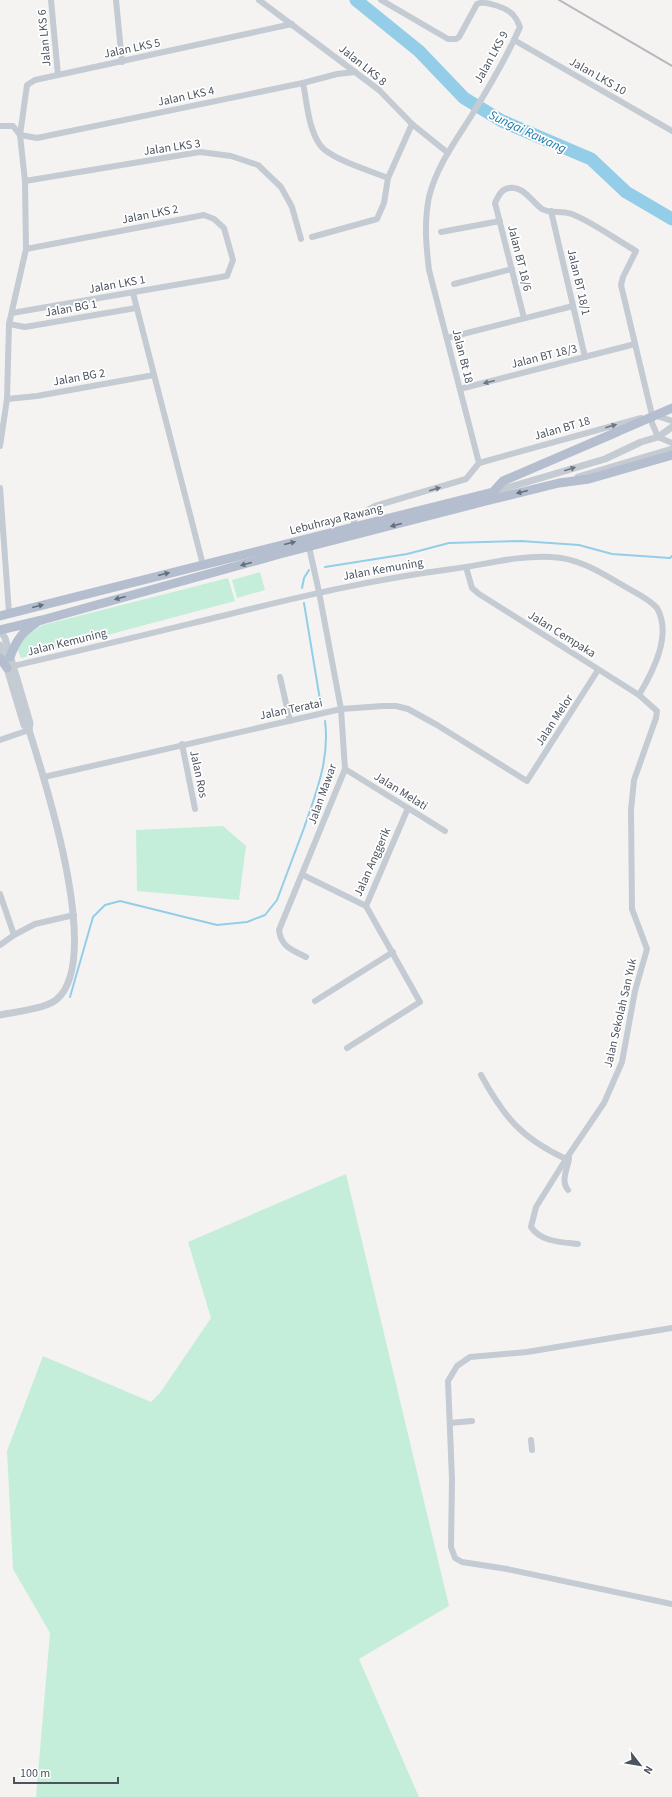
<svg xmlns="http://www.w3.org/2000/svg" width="672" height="1797" font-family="'Source Sans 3',sans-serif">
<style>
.green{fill:#c5eeda}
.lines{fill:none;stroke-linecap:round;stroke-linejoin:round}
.stream{stroke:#94cde8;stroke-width:2}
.river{stroke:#94cde8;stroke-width:13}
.minor{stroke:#c4cbd3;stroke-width:6}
.tertiary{stroke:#c4cbd3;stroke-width:7}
.primary{stroke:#b4becf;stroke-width:9}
.rail{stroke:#b5b7bc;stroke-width:2}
.primary-bridge{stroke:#b4becf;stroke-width:9}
.oneway{fill:#6f7782}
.oneway2{fill:#656e7b}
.labels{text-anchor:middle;stroke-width:3.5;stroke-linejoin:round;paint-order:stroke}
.street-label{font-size:12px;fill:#4b535f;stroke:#fff}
.water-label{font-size:13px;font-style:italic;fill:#1577a8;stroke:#fff}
</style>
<rect width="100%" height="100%" fill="#f4f3f2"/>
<!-- green -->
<g class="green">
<path d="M260,572l5,18 -28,8 -5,-18z"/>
<path d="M228,578l7,23 -214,57 -4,-10 12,-15 14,-8z"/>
<path d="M223,826l23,20 -7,54 -102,-9 -1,-61z"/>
<path d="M346,1174l103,432 -90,53 60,138h-383l14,-164 -37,-64 -6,-118 36,-95 108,46 9,-9 51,-75 -23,-76z"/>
</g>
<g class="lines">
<!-- stream -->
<g class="stream">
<path d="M325,567l82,-13 42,-11 72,-2 58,4 33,9 58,4 2,-2"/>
<path d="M302,588l2,-10 5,-8"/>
<path d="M304,603l17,103"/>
<path d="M70,997l23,-80 12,-12 15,-4 97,24 30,-3 18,-7 12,-15c9,-24 18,-48 27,-72 12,-35 26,-69 21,-107"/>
</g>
<!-- river -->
<path class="river" d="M356,0l63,51 45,47 38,23 89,38 35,33 46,27"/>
<!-- minor -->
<g class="minor">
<path d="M51,0l7,75"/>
<path d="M116,0l6,62"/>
<path d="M259,0l120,90 33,34 36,29"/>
<path d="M514,40l158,91"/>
<path d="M303,83c4,19 5,45 17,62 10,14 51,26 68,33"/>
<path d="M0,126h13l7,9"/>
<path d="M20,135l17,3 266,-55 34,-9 18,-2"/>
<path d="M25,181l175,-29 31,4 27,9 23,22 11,20 9,32"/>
<path d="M551,211l34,146"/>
<path d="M441,232l59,-11"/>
<path d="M312,237l65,-18 7,-16 4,-25 24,-54"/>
<path d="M454,284l58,-15"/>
<path d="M133,293l70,272"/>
<path d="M12,313l215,-37 6,-16 -9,-32 -10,-9 -10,-4 -178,34"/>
<path d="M524,318l-29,-115c3,-6 6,-14 14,-15 14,-3 23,14 33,21 8,5 20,1 30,5 22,9 43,25 64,37l-13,26 -2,8 31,130v8l6,14 14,6"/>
<path d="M9,324l16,3 111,-19"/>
<path d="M447,338l126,-32"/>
<path d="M460,389l175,-45"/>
<path d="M7,399l30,-3 117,-21"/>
<path d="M654,415l18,6"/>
<path d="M0,446l7,-47 2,-75 17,-75 -1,-68 -5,-46 7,-50 8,-5 257,-56"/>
<path d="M479,463l162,-45"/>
<path d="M0,488l9,125"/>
<path d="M353,527l2,-10 20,-11 91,-27 13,-16 -50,-193c-3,-25 -5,-48 0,-73 7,-29 25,-54 41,-79 18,-29 36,-59 50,-91 -2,-4 -3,-8 -6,-11 -6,-8 -29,-16 -37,-12l-18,33 -3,2h-8l-67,-39"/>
<path d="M466,567l6,21 7,6 160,101 18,16 -1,7 -22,62 -3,30 1,99 15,40 -12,42 -13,71 -18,41 -38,56 -30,48 -5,20c10,15 30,15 47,17"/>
<path d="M13,666c70,-16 139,-33 209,-50 76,-19 152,-37 230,-47 32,-4 66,-14 99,-12 30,1 55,19 80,33 9,5 19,10 26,18 15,26 -3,62 -18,87"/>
<path d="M280,677l10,44"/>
<path d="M0,740l29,-10"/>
<path d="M182,744l13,65"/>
<path d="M345,769l100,62"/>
<path d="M44,777l297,-68 42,-3h13l12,3 29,16 90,56 71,-111"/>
<path d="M303,875l63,31 42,-98"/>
<path d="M0,894l14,41"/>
<path d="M0,945l14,-10 21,-11 39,-9"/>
<path d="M306,957c-14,-7 -25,-10 -27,-27l66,-161 -4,-60 -22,-117 -10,-45"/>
<path d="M315,1001l78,-49"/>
<path d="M347,1048l73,-46 -54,-96"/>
<path d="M481,1075c23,42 40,63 85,84"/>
<path d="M568,1190c-8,-10 0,-21 1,-32"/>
<path d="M672,1328l-145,24 -57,5 -13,9 -9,15 4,98 -1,68 4,11 7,4 45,7 165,35"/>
<path d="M450,1423l22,-2"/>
<path d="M531,1440l1,10"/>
</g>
<!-- tertiary -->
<g class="tertiary">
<path d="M578,477l94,-28"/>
<path d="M493,492l112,-33 36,-17 17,-5 14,-10"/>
<path d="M0,630l5,8 25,85 -1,7"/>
<path d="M0,645l24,80 5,5c16,51 75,231 27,270 -12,9 -41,12 -56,15"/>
</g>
<!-- primary -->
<g class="primary">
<path d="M0,616l493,-124 10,-11 114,-49"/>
<path d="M0,630l42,-10 238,-66 206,-53 73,-18 30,-4 83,-24"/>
<path d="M10,657c6,-16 12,-25 26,-34"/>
<path d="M0,658l7,10"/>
</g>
<!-- rail -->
<path class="rail" d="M559,0l113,66"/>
<!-- primary-bridge -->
<path class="primary-bridge" d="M617,432l55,-24"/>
</g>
<!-- one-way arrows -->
<defs><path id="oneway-solid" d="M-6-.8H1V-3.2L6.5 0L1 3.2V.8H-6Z"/></defs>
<g class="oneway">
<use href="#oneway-solid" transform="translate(489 382) rotate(166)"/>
<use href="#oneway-solid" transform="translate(611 426) rotate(-16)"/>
<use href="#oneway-solid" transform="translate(570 469) rotate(-17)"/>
<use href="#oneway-solid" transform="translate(435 489) rotate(-16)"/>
</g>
<g class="oneway2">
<use href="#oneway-solid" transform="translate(522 492) rotate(166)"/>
<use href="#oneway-solid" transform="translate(396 525) rotate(165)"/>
<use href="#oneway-solid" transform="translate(290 543) rotate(-14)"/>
<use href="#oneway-solid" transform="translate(246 564) rotate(165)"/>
<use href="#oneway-solid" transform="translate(164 574) rotate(-14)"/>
<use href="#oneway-solid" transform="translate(120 598) rotate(165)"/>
<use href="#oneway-solid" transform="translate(38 606) rotate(-14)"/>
</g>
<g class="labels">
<!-- street labels -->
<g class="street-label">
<text transform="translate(44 38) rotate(-95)" y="4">Jalan LKS 6</text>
<text transform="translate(132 48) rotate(-12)" y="4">Jalan LKS 5</text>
<text transform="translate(491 57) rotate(-61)" y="4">Jalan LKS 9</text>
<text transform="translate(363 65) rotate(39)" y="4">Jalan LKS 8</text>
<text transform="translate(598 76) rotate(30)" y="4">Jalan LKS 10</text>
<text transform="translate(186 96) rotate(-12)" y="4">Jalan LKS 4</text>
<text transform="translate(172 147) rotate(-8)" y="4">Jalan LKS 3</text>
<text transform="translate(150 214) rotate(-11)" y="4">Jalan LKS 2</text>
<text transform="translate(520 258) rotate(76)" y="4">Jalan BT 18/6</text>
<text transform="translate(579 282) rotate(77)" y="4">Jalan BT 18/1</text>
<text transform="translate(117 284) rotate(-10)" y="4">Jalan LKS 1</text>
<text transform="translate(71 308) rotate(-10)" y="4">Jalan BG 1</text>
<text transform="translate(463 356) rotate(76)" y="4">Jalan Bt 18</text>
<text transform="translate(544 356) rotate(-14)" y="4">Jalan BT 18/3</text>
<text transform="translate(79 377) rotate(-10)" y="4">Jalan BG 2</text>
<text transform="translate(562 428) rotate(-16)" y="4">Jalan BT 18</text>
<text transform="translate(336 519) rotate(-14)" y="4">Lebuhraya Rawang</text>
<text transform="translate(383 569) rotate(-10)" y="4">Jalan Kemuning</text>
<text transform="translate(562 634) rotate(32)" y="4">Jalan Cempaka</text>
<text transform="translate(67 642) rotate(-14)" y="4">Jalan Kemuning</text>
<text transform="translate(291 709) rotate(-12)" y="4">Jalan Teratai</text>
<text transform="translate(554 720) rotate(-57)" y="4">Jalan Melor</text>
<text transform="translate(199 774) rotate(78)" y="4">Jalan Ros</text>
<text transform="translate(401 791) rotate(32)" y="4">Jalan Melati</text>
<text transform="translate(322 794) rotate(-70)" y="4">Jalan Mawar</text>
<text transform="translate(372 862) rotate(-66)" y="4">Jalan Anggerik</text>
<text transform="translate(620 1013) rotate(-77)" y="4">Jalan Sekolah San Yuk</text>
</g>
<!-- water labels -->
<g class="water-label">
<text transform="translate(528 131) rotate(25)" y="5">Sungai Rawang</text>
</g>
</g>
<!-- north arrow -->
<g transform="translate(640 1765) rotate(121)" stroke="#ffffff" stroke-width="3" paint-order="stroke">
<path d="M0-3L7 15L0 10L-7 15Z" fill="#4b535f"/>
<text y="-6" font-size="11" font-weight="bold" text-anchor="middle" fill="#4b535f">N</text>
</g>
<!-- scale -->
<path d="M14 1777v6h104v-6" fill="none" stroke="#4b535f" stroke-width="2"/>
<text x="20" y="1777" font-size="12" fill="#4b535f" stroke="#ffffff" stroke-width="3" paint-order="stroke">100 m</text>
</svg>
